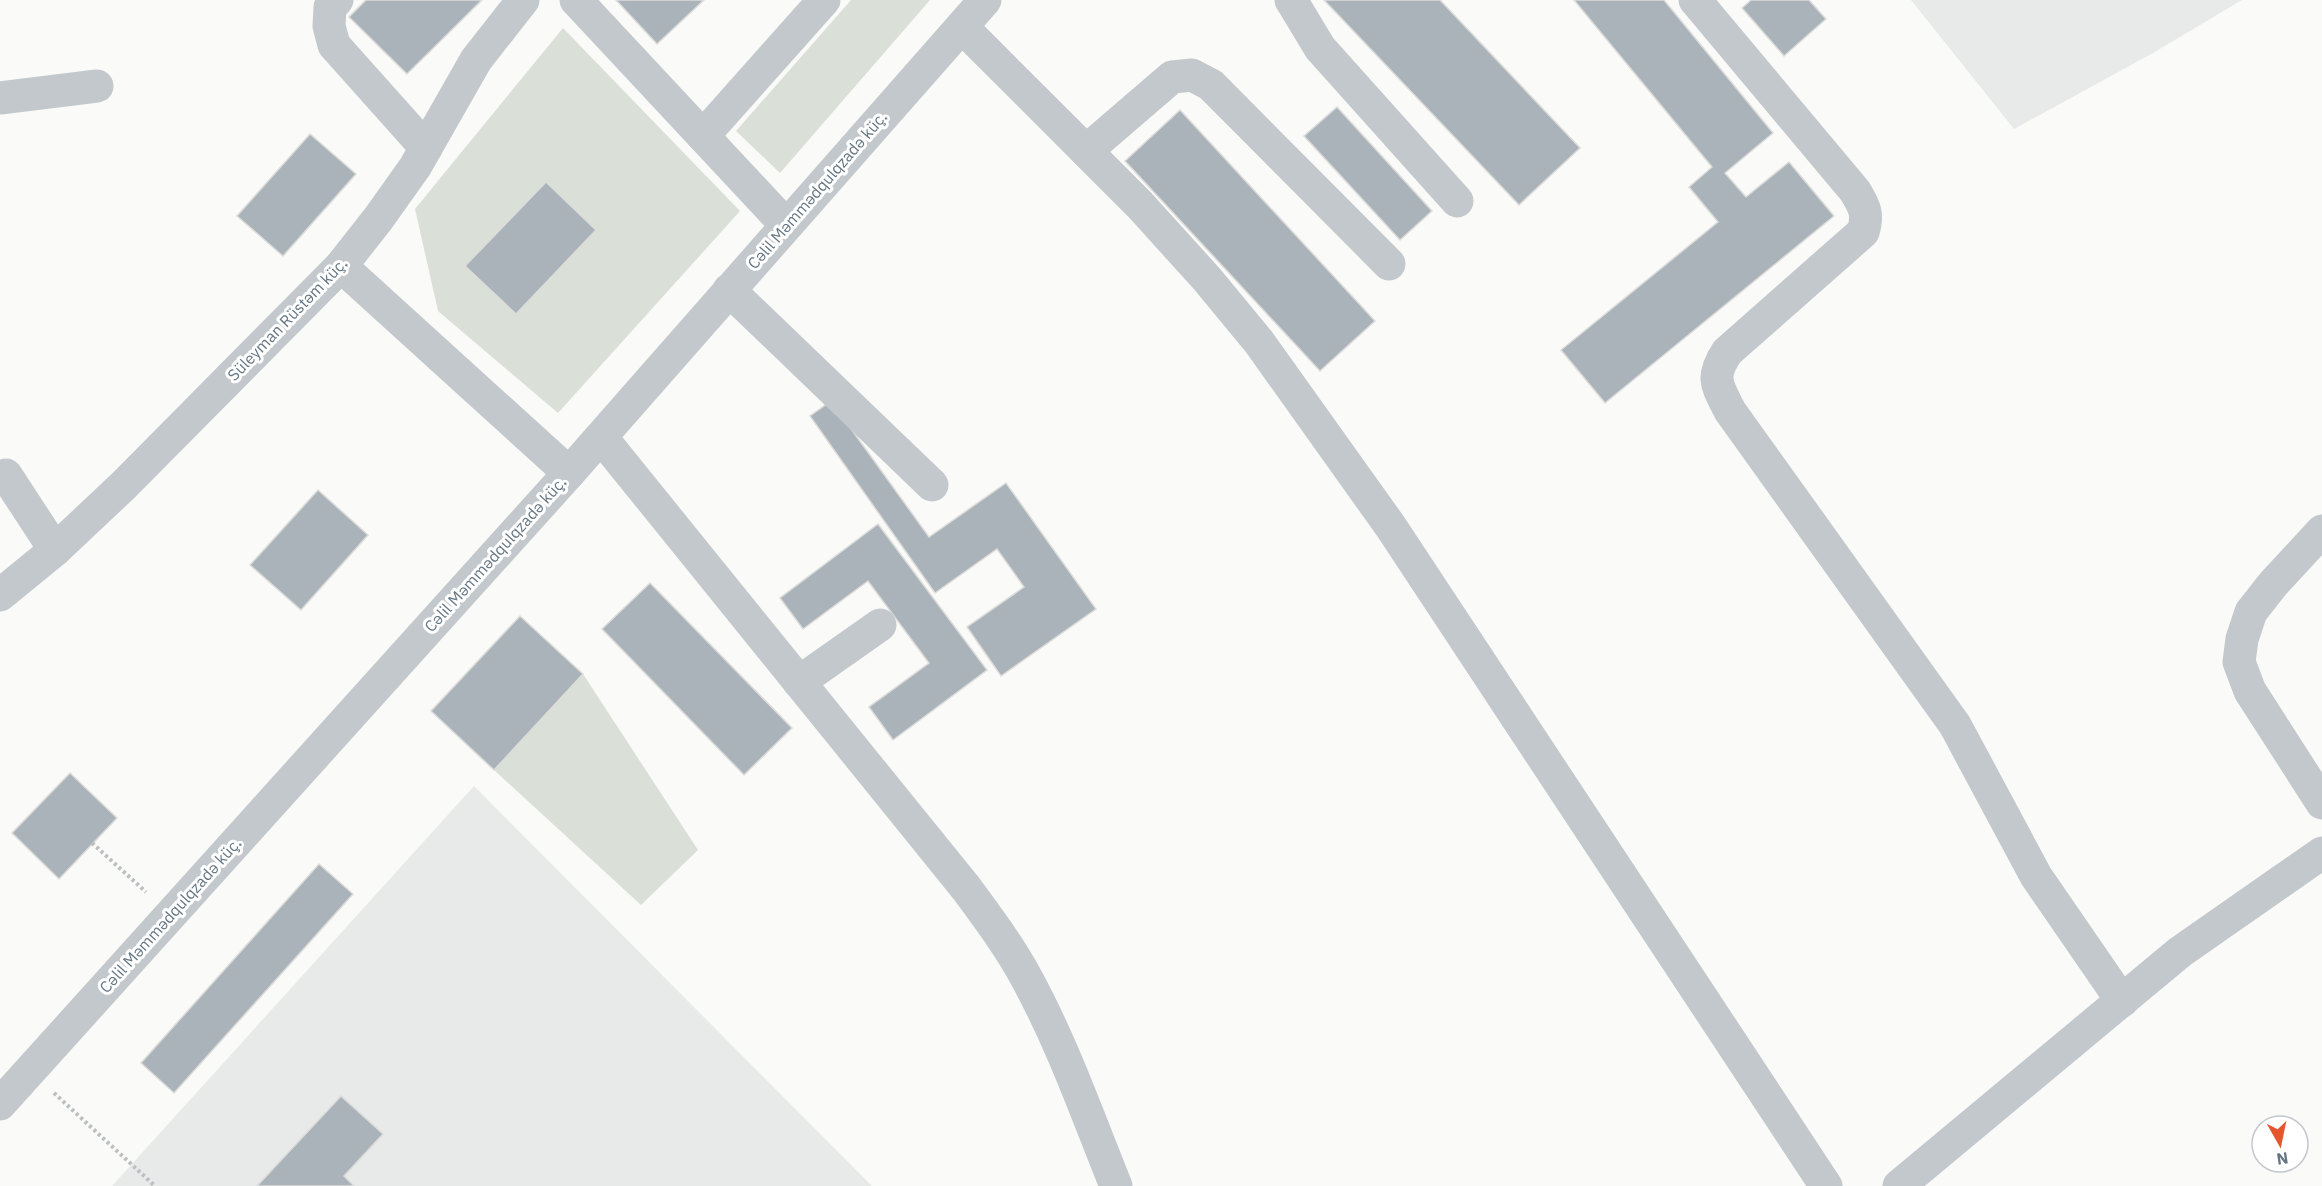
<svg xmlns="http://www.w3.org/2000/svg" width="2322" height="1186" font-family="'IBM Plex Sans',sans-serif">
<style>
.built{fill:#e8e9e9}
.green{fill:#dadfd7}
.building{fill:#aab3b9;stroke:#dcdcda;stroke-width:1.5}
.lines{fill:none;stroke-linecap:round;stroke-linejoin:round}
.path{stroke:#bbbfc2;stroke-width:4;stroke-dasharray:3 3;stroke-linecap:butt}
.minor{stroke:#c3c8cc;stroke-width:33}
.labels{text-anchor:middle;stroke-width:6;stroke-linejoin:round;paint-order:stroke}
.street-label{font-size:16px;fill:#657683;stroke:#fff}
</style>
<rect width="100%" height="100%" fill="#fafaf8"/>
<!-- built -->
<g class="built">
<path d="M1911,0h331l-89,53 -139,76z"/>
<path d="M474,786l398,400h-760z"/>
</g>
<!-- green -->
<g class="green">
<path d="M851,0h79l-150,173 -44,-42z"/>
<path d="M563,28l177,183 -182,202 -120,-102 -23,-102z"/>
<path d="M583,674l115,176 -57,55 -147,-135z"/>
</g>
<!-- building -->
<g class="building">
<path d="M366,0h116l-75,74 -58,-57z"/>
<path d="M616,0h88l-47,44z"/>
<path d="M1324,0h116l140,148 -61,57z"/>
<path d="M1574,0h90l109,133 -48,40 21,24 43,-35 45,54 -229,187 -44,-53 157,-128 -29,-35 23,-20z"/>
<path d="M1751,0h58l17,19 -42,37 -42,-48z"/>
<path d="M1337,107l95,104 -32,29 -96,-104z"/>
<path d="M1180,110l195,211 -55,50 -195,-210z"/>
<path d="M310,134l46,40 -73,82 -46,-40z"/>
<path d="M546,182l50,48 -80,84 -51,-48z"/>
<path d="M831,401l98,136 77,-54 90,126 -95,67 -34,-49 57,-40 -27,-38 -62,44 -125,-177z"/>
<path d="M318,490l50,45 -67,75 -51,-45z"/>
<path d="M878,524l109,146 -94,70 -24,-33 60,-44 -61,-82 -65,48 -23,-31z"/>
<path d="M650,583l142,145 -48,47 -142,-146z"/>
<path d="M520,616l63,58 -89,96 -63,-59z"/>
<path d="M70,773l47,45 -58,61 -47,-46z"/>
<path d="M319,864l34,30 -179,199 -33,-30z"/>
<path d="M341,1096l42,38 -39,42 10,10h-97z"/>
</g>
<g class="lines">
<!-- path -->
<g class="path">
<path d="M92,843l54,49"/>
<path d="M54,1093l101,93"/>
</g>
<!-- minor -->
<g class="minor">
<path d="M337,0l-7,7 -1,19 5,19 92,103"/>
<path d="M576,0l210,225"/>
<path d="M1291,0l29,48 137,153"/>
<path d="M1695,0l160,191c9,15 14,23 8,41l-136,120c-17,26 -10,33 3,59l225,314 81,151 86,125"/>
<path d="M962,27l178,178 67,74 52,63 132,185 435,659"/>
<path d="M0,98l97,-12"/>
<path d="M703,136l121,-136"/>
<path d="M1086,151l86,-74 20,-2 19,10 178,179"/>
<path d="M341,266l228,207"/>
<path d="M729,290l203,195"/>
<path d="M601,437l365,451c22,30 44,59 61,91 36,66 61,138 89,207"/>
<path d="M6,475l49,75"/>
<path d="M2322,531l-49,53 -22,28 -9,27 -3,23 11,29 72,112"/>
<path d="M0,595l55,-45 69,-65 217,-219 37,-47 37,-52 61,-107 47,-60"/>
<path d="M799,682l81,-57"/>
<path d="M0,1104l569,-631 416,-473"/>
<path d="M1899,1186l281,-234 142,-99"/>
</g>
</g>
<g class="labels">
<!-- street labels -->
<g class="street-label">
<text transform="translate(817 190) rotate(-49)" y="6">Cəlil Məmmədqulqzadə küç.</text>
<text transform="translate(287 319) rotate(-46)" y="6">Süleyman Rüstəm küç.</text>
<text transform="translate(495 554) rotate(-48)" y="6">Cəlil Məmmədqulqzadə küç.</text>
<text transform="translate(170 915) rotate(-48)" y="6">Cəlil Məmmədqulqzadə küç.</text>
</g>
</g>
<!-- north arrow -->
<g transform="translate(2280 1144) rotate(171)"><circle r="28" fill="#ffffff" stroke="#c1c8cd" stroke-width="1.5"/>
<path d="M0-4.5L10 22L0 15L-10 22Z" fill="#e4572e"/>
<text y="-9" font-size="16" font-weight="bold" text-anchor="middle" fill="#657683">N</text>
</g>
</svg>
